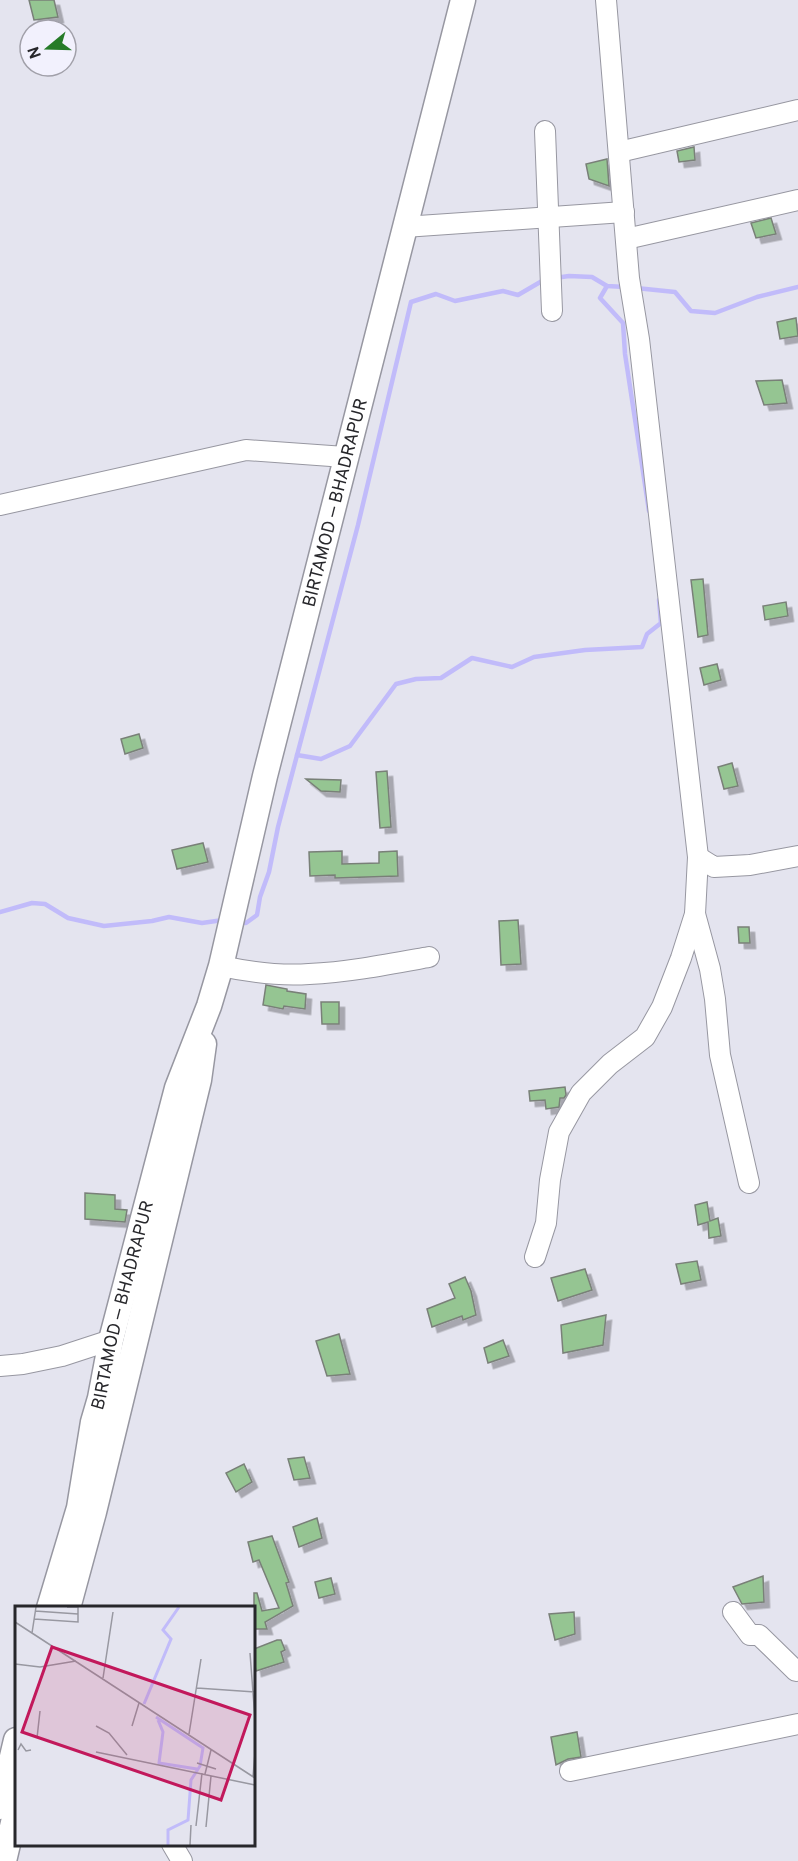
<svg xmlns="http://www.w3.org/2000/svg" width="798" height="1861" font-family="Overpass,sans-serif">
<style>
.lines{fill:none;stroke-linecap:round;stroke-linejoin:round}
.stream{stroke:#c1bbfa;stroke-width:4.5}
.building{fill:#95c592;stroke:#798078;stroke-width:1.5;filter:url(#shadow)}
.minor-casing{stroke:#9797a1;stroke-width:22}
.major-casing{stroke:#9797a1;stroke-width:27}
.minor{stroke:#fff;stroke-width:20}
.major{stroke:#fff;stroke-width:24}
.labels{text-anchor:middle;stroke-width:6;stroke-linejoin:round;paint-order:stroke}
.street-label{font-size:18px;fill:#27272b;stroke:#f2f1fd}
.inset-river{fill:none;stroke:#c1bbfa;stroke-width:3}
.inset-road{fill:none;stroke:#9898a1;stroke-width:1.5}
.view{fill:#c2185b;fill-opacity:0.15;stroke:#c2185b;stroke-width:3}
.inset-edge{fill:none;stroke:#27272b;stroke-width:3}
</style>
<defs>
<filter id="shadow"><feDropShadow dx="5.5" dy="5.5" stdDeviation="0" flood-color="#0004"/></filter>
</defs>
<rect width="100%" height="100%" fill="#e4e4ef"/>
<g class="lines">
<!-- stream -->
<g class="stream">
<path d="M555,278l14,-2 23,1 15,9 18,1"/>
<path d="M607,286l-7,12 23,25 2,31 24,157"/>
<path d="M636,288l39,4 16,19 24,2 42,-16 41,-10"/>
<path d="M297,755l24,4 29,-13 46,-62 20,-5 25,-1 31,-20 40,9 22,-10 51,-7 57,-3 5,-13 14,-11 -2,-23"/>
<path d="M0,912l32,-9 13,1 23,14 36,8 48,-5 17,-4 33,6 21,-3"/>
<path d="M238,922l8,1 11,-8 3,-18 9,-25 9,-45 80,-302 53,-223 25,-8 19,7 48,-10 15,4 24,-14 5,-1"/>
</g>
</g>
<!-- building -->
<g class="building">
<path d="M29,0h25l4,17 -24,3z"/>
<path d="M694,147l1,13 -16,2 -2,-11z"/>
<path d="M607,159l2,27 -20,-7 -3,-15z"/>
<path d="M771,218l5,16 -20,4 -5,-15z"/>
<path d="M796,318l2,18 -18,3 -3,-17z"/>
<path d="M782,380l5,23 -23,2 -8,-24z"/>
<path d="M703,579l5,56 -10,2 -7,-57z"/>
<path d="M786,602l2,14 -23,4 -2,-14z"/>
<path d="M717,664l4,16 -17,5 -4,-17z"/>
<path d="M139,734l4,14 -18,6 -4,-15z"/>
<path d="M732,763l6,23 -14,3 -6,-22z"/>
<path d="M387,771l4,56 -11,1 -4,-56z"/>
<path d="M306,779l35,1 -1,12 -19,-1z"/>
<path d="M203,843l5,19 -31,7 -5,-19z"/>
<path d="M342,851v13l37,-1v-11l18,-1 1,25 -63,2v-3l-25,1 -1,-24z"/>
<path d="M518,920l3,44 -20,1 -2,-44z"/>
<path d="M738,927h11l1,16h-11z"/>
<path d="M266,985l21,4v2l19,3 -1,15 -21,-3 -1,3 -20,-4z"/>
<path d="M321,1002h18v22h-17z"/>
<path d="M565,1087l1,8 -2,3h-4l-1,9 -13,2 -1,-9 -15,1 -1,-10z"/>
<path d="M85,1193l30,2v14l12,1 -2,12 -40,-3z"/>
<path d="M707,1202l3,19 8,-3 3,18 -12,2 -1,-16 -10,3 -3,-20z"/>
<path d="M697,1261l4,19 -20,4 -5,-20z"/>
<path d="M585,1269l7,21 -34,11 -7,-23z"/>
<path d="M465,1277l6,14 5,24 -13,5 -1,-4 -30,11 -5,-18 28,-11 -6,-14z"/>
<path d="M606,1315l-3,30 -40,8 -2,-28z"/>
<path d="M339,1334l11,40 -23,2 -11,-35z"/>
<path d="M503,1340l6,16 -21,7 -4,-15z"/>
<path d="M304,1457l6,21 -16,2 -6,-21z"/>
<path d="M244,1464l8,18 -16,10 -10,-19z"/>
<path d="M317,1518l5,20 -23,9 -6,-20z"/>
<path d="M272,1536l17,46 -3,1 7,23 -28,16 2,7h-13v-36h3l5,18 17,-3 -20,-48 -6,2 -5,-20z"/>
<path d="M763,1576l1,26 -22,2 -9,-17z"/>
<path d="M331,1578l4,16 -16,4 -4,-16z"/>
<path d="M574,1612l1,22 -20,6 -6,-26z"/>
<path d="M277,1640h4l4,10 -4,2 3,10 -28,9 -2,-10v-12z"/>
<path d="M577,1732l4,25 -13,2 -12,6 -5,-28z"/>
</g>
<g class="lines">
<defs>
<g id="minor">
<path d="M545,131l7,180"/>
<path d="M619,152l179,-42"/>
<path d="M404,227l220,-15"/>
<path d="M626,239l172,-39"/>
<path d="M0,505l246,-55 99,7"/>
<path d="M698,857l16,10 36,-2 48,-9"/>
<path d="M695,914l15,55 5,30 5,56 29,128"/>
<path d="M221,966c28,6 59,10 88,8 40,-2 81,-10 120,-17"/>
<path d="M535,1257l11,-34 4,-43 9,-48 22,-39 29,-29 35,-27 17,-30 19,-49 14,-44 3,-57 -59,-518 -10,-61 -23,-278"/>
<path d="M0,1366l23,-2 39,-8 49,-16"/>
<path d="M733,1612l17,23h9l37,36"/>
<path d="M570,1771l228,-47"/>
<path d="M172,1844l10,17"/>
</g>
<g id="major">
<path id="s1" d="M49,1608l30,-100 14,-86 7,-24 11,-58 66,-252 32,-82 12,-40 44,-190 198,-776"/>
<path d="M68,1608l26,-96 105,-432 5,-36"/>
<path d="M0,1807l16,-67"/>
<path d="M4,1861l12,-51"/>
</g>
</defs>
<!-- minor casing -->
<use href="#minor" class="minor-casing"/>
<!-- major casing -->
<use href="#major" class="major-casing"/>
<!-- minor -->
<use href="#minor" class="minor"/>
<!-- major -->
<use href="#major" class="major"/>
</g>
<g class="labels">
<!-- street labels -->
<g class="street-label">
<text dy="6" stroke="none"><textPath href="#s1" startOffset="1143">BIRTAMOD — BHADRAPUR</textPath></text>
<text dy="6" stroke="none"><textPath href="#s1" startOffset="312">BIRTAMOD — BHADRAPUR</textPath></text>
</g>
</g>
<!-- overview -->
<g transform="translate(15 1606)">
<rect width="240" height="240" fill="#e4e4ef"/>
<path class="inset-river" d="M129,98l27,-65 -8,-9 16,-23M141,111l47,31 -3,18 -9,14 -3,40 -20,10v15M143,114l5,12 -4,31 38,6"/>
<path class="inset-road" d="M20,5l43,3M19,13l44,3v-15h-11M0,16l240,156M17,27l4,-26M235,47l5,66M0,58l25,3 36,-6M88,72l10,-66M182,82l58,4M81,120l13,7 18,22M117,120l7,-23M174,128l12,-75M22,132l3,-27M3,144l3,-6 5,7 5,-1M81,146l159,33M182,157l19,6M190,168l6,-24M238,171l2,-24M181,220l6,-53M191,221l5,-51M175,239l1,-20"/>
<path class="view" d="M37,41l198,68 -29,85 -199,-68z"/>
<rect width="240" height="240" class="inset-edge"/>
</g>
<!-- north arrow -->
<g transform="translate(48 48) rotate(251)"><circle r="28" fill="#f2f1fd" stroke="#a1a0a9" stroke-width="1.5"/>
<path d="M0-4.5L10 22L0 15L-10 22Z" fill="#267b28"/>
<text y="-9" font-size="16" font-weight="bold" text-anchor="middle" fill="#27272b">N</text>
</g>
</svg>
